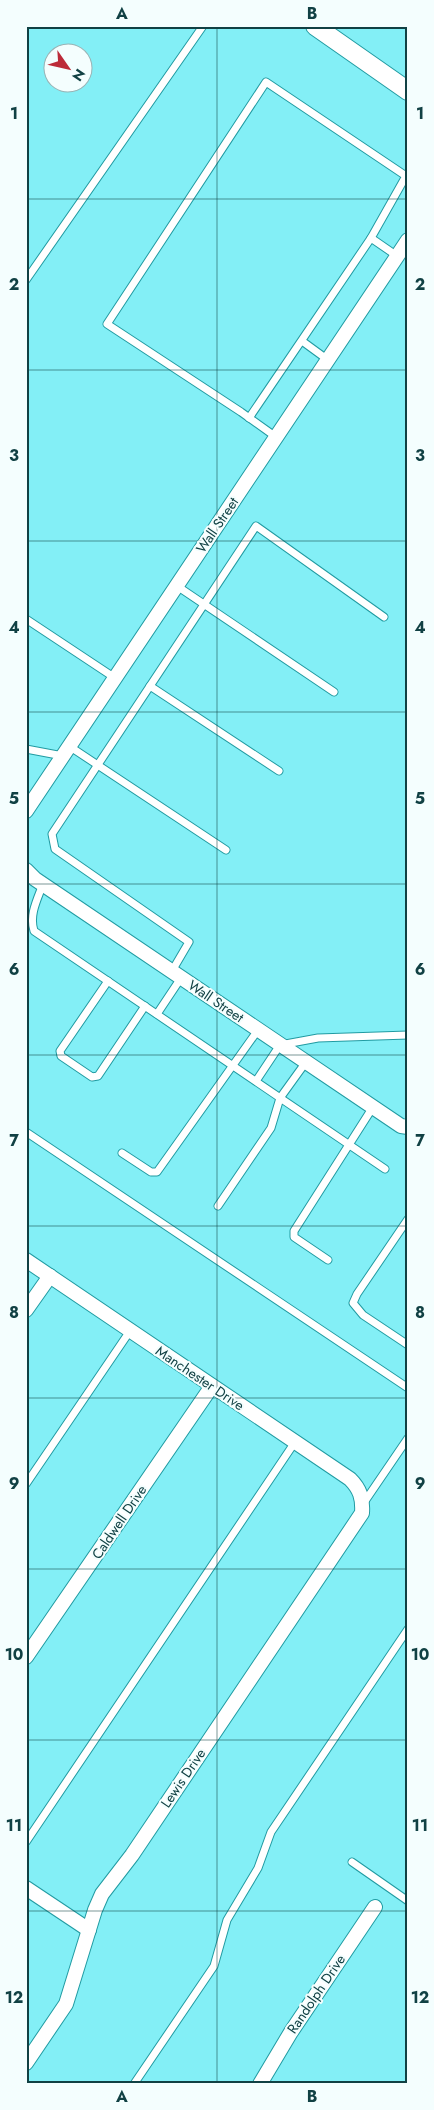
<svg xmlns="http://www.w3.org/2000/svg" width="434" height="2110" font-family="Jost,sans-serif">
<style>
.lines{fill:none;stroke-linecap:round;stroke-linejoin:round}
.service-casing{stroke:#219ba2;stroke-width:9}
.minor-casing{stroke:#219ba2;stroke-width:16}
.tertiary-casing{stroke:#219ba2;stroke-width:20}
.service{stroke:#fff;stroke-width:7}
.minor{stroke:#fff;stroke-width:14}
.tertiary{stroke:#fff;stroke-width:18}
.grid{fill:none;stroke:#114144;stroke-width:1;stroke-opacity:0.55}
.labels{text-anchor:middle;stroke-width:4;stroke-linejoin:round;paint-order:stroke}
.street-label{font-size:14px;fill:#114144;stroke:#f4fefe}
.neatline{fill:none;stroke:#114144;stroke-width:2}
.grid-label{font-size:16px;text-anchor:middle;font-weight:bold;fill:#114144}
</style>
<rect width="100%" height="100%" fill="#83eff6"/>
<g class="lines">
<defs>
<g id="service">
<path d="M26,280l177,-254"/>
<path d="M302,341l26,19"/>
<path d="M249,418l122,-180"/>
<path d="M276,437l-35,-25 -134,-88 159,-242 140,94 -35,62 26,18"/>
<path d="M177,586l157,106"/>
<path d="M26,619l89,59"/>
<path d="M150,686l129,85"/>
<path d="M69,746l157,104"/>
<path d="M26,749l37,7"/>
<path d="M43,884c-6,16 -14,31 -9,47l351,238"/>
<path d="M172,971l17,-29 -134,-93 -3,-15 204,-308 128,91"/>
<path d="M108,981l-48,70 1,5 31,21 6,-1 47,-70"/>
<path d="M157,1014l24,-36"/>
<path d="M256,1081l24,-36 38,-7 90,-3"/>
<path d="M26,1132l382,256"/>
<path d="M122,1153l29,19h6l101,-142"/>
<path d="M218,1206l53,-78 9,-30 26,-36"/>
<path d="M408,1219l-51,75 -4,9 10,12 45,30"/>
<path d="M328,1260l-34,-23v-6l79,-124"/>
<path d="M26,1484l104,-153"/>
<path d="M363,1504l45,-66"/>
<path d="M26,1842l269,-400"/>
<path d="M352,1862l56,39"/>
<path d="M134,2084l80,-118 13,-46 31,-52 13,-36 137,-203"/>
</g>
<g id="minor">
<path d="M26,811l382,-571"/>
<path d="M26,870l9,9 366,247 7,1"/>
<path d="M26,1260l324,219c10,10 13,19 12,34l-230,342 -30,39 -7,16 -29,94 -40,59"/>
<path d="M26,1310l24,-34"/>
<path d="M26,1657l186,-271"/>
<path d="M26,1888l63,42"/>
<path d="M260,2084l31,-52 84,-125"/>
</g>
<path id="tertiary" d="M315,26l93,65"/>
</defs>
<!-- service casing -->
<use href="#service" class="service-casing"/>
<!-- minor casing -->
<use href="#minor" class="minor-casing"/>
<!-- tertiary casing -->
<use href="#tertiary" class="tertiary-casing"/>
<!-- service -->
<use href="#service" class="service"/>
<!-- minor -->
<use href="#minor" class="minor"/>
<!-- tertiary -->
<use href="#tertiary" class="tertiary"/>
</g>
<!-- grid -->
<path class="grid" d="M217,26v2058M26,199h382M26,370h382M26,541h382M26,712h382M26,884h382M26,1055h382M26,1226h382M26,1398h382M26,1569h382M26,1740h382M26,1911h382"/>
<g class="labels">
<!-- street labels -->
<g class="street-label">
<text transform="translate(217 525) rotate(-56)" y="5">Wall Street</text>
<text transform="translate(216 1001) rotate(34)" y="5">Wall Street</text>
<text transform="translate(200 1378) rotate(34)" y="5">Manchester Drive</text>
<text transform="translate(119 1522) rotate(-56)" y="5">Caldwell Drive</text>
<text transform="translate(183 1778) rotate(-56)" y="5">Lewis Drive</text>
<text transform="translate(316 1994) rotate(-56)" y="5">Randolph Drive</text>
</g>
</g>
<!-- border -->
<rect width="434" height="2110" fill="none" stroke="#f4fefe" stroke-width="55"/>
<!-- north arrow -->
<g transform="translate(68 68) rotate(124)"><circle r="24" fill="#f4fefe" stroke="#99b2b4"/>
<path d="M0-4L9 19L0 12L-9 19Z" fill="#bc2b39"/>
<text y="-8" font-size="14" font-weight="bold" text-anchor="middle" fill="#114144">N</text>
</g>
<rect x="28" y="28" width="378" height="2054" class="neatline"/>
<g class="grid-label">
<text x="122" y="19">A</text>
<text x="312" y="19">B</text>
<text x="14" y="119">1</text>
<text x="420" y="119">1</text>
<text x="14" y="290">2</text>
<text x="420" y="290">2</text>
<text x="14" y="461">3</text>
<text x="420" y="461">3</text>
<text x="14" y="633">4</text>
<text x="420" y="633">4</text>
<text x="14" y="804">5</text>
<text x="420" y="804">5</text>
<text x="14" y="975">6</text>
<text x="420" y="975">6</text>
<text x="14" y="1146">7</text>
<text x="420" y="1146">7</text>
<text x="14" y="1318">8</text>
<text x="420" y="1318">8</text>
<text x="14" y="1489">9</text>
<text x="420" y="1489">9</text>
<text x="14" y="1660">10</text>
<text x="420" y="1660">10</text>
<text x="14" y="1831">11</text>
<text x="420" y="1831">11</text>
<text x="14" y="2003">12</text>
<text x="420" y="2003">12</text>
<text x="122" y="2102">A</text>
<text x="312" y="2102">B</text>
</g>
</svg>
